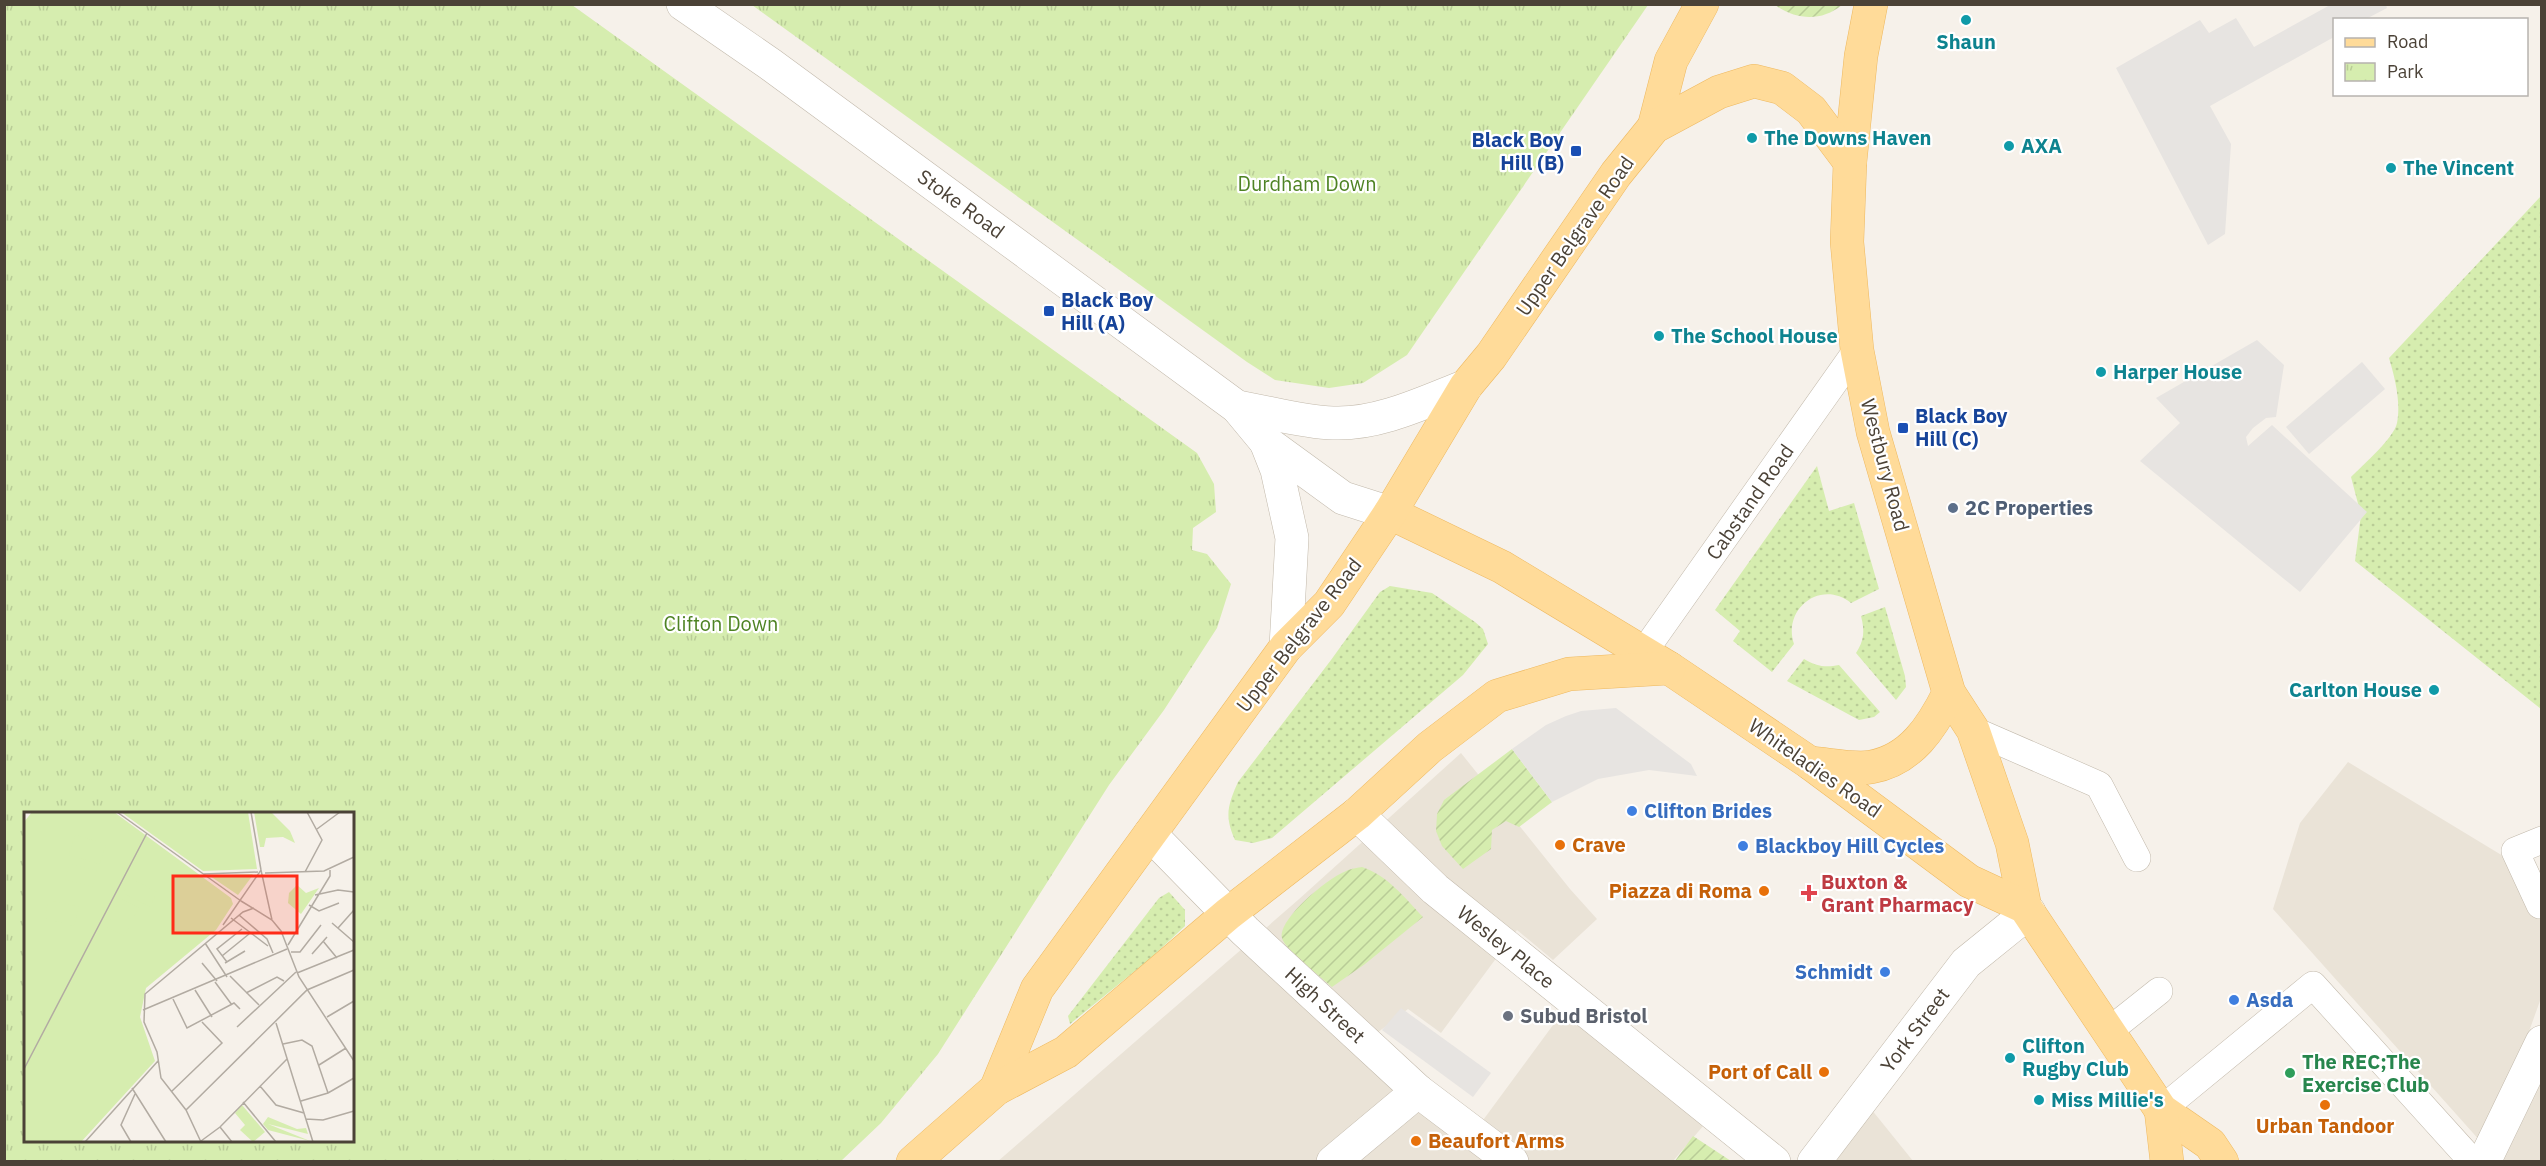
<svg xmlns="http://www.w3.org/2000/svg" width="2546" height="1166" font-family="'IBM Plex Sans',sans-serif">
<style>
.residential{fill:#eae3d7}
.grass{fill:url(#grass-dots)}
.park{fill:url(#park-tufts);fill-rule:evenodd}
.garden{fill:url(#garden-furrows)}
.parking{fill:#e7e4e1}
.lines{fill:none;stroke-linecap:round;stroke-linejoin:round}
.lane-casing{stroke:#c2b9ab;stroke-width:28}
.street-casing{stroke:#c2b9ab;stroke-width:34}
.primary-casing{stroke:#eeb960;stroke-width:34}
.lane{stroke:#fff;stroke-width:27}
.street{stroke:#fff;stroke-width:33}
.primary{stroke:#ffdb99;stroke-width:33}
.culture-dot{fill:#0f9aa8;stroke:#fff;stroke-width:2}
.transit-dot{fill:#1a4fb4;stroke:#fff;stroke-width:2}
.service-dot{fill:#5c6f8a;stroke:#fff;stroke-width:2}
.shop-dot{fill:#3f7fe0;stroke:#fff;stroke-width:2}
.food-dot{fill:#e8710a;stroke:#fff;stroke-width:2}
.health-dot{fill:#e0444e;stroke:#fff;stroke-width:2}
.worship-dot{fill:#6b7280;stroke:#fff;stroke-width:2}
.leisure-dot{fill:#2e9e5b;stroke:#fff;stroke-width:2}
.labels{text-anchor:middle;stroke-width:4.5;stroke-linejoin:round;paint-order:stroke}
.culture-label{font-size:20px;font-weight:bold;fill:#0d838f;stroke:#fff;text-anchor:start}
.transit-label{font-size:20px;font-weight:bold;fill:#164399;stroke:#fff;text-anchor:start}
.park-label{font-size:20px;fill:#4e8324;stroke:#fff}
.street-label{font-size:20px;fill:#4b4237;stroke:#fff}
.service-label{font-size:20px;font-weight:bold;fill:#4e5e75;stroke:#fff;text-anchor:start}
.shop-label{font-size:20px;font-weight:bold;fill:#366cbe;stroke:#fff;text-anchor:start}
.food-label{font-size:20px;font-weight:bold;fill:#c56008;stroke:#fff;text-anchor:start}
.health-label{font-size:20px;font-weight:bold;fill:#be3a42;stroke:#fff;text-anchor:start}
.worship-label{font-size:20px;font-weight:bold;fill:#5b616d;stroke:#fff;text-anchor:start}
.leisure-label{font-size:20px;font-weight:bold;fill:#27864d;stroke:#fff;text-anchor:start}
.inset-road{fill:none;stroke:#b2aba2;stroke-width:1.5}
.view{fill:#ff2a17;fill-opacity:0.15;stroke:#ff2a17;stroke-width:3}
.inset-edge{fill:none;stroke:#4b4237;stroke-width:3}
</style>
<defs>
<pattern id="grass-dots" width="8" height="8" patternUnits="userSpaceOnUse" patternTransform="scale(1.5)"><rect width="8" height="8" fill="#d6edaf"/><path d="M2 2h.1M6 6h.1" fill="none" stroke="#b9cc97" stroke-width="1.8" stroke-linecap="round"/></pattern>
<pattern id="park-tufts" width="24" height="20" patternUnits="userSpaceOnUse" patternTransform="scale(1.5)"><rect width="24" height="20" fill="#d6edaf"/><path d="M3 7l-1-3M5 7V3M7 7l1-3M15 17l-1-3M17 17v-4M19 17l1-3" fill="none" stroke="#b9cc97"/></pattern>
<pattern id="garden-furrows" width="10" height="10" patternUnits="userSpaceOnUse" patternTransform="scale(1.5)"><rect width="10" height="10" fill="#d6edaf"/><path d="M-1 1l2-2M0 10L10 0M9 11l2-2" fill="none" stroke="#b9cc97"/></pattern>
</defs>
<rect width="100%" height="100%" fill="#f6f1ea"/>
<!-- residential -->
<g class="residential">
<path d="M1461,753l109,136 27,30 -44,41 -36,-30 -76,103 -33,-24 -53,41 109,96 103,-140 137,119 -31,36 -676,1 301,-262z"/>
<path d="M2348,762l193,117v119l-19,53 19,9v101h-43l-225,-252 27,-86z"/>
<path d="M1867,1104l46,57 -88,1z"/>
</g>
<!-- grass -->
<g class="grass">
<path d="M2541,196v513l-186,-148 6,-46 -10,-38c11,-11 43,-39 46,-54 4,-21 -2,-45 -8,-65z"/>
<path d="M1817,466l12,45 25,-8 25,86 -28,14c-30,-24 -69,6 -57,41l-22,28 -39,-31 7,-10 -25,-21z"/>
<path d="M1390,586l42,7 43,29 8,7 5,15 -25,31 -191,163 -19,5 -18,-3c-11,-24 -7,-35 3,-58l93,-122 49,-68z"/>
<path d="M1885,607l20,69 1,11 -10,13 -40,-47c8,-12 9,-22 5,-37z"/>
<path d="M1804,659c12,7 21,9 35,6l41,47 -6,5 -15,3 -72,-39z"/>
<path d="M1169,892l16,18v16l-33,31 -82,67 -2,-8 91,-118z"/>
</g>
<!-- park -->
<g class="park">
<path d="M5,4l567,1 625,448 17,31 2,28 -23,16 -1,22 15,4 24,30 -14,44 -53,82 -55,75 -171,269 -57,69 -40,38h-836zM26,814h326v326h-326z"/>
<path d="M752,5l896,-1v1l-241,350 -44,28 -34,5 -54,-8 -28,-18z"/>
</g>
<!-- garden -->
<g class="garden">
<path d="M1775,5h67c-21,17 -46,15 -67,0z"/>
<path d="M1512,749l40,53 -33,25 -13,-6 -14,9 -1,19 -28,20 -21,-23 -6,-15 1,-17 7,-14z"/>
<path d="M1362,867c25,8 43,31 61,50l-58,47 -33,23c-11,-10 -47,-37 -50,-49 -4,-19 45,-59 62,-66 5,-3 12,-4 18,-5z"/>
<path d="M1693,1136l38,25h-56z"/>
</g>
<!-- parking -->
<g class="parking">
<path d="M2330,5h56l1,3 -21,11 -32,1v17l-124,69 21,38 -6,90 -17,11 -92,-177 84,-48 9,13 27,-15 18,29z"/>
<path d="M2257,340l27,25 -8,52 -10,1 -13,10 -7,9 2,9 24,-21 95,87 -67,80 -160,-131 40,-38 -24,-25z"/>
<path d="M2362,362l23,27 -76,65 -23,-27z"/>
<path d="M1616,708l75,56 6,12 -48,-6 -51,9 -46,23 -40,-53 34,-24 20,-9 15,-5z"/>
<path d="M1401,1008l90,65 -18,24 -91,-67z"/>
</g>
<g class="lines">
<defs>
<g id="lane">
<path d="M1643,653l214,-303"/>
<path d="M1973,730l126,55 38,73"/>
<path d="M2540,905l-25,-54 27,-11"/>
<path d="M2110,1030l49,-39"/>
<path d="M2161,1110l152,-125 160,177"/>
</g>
<g id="street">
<path d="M683,4l87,60 467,343 29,35 77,56 47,15"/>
<path d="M1237,407c32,5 64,15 96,16 45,2 92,-21 133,-37"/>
<path d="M1266,442l11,28 15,68 -6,109"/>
<path d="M1357,814l78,75 339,273"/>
<path d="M1150,834l95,97 173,160 94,71"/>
<path d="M1333,1162l85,-71"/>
<path d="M1814,1162l152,-199 63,-51"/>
<path d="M2484,1162l58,-120"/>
</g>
<g id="primary">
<path d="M1871,4l-10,52 -11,106 -3,80 10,108 16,82 76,261 24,37 39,113 13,64"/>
<path d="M1654,127l17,-66 31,-57"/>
<path d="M1390,513l112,54 167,101 141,95 159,118 56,26 136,203 49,34 12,18"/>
<path d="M1810,763c17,1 44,7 61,4 40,-7 61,-40 78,-74"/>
<path d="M996,1089l41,-100 249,-342 43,-43 61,-91 76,-127 25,-30 125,-182 38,-47 65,-35 35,-11 28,7 29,22 39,52"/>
<path d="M2161,1110l6,52"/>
<path d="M913,1162l83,-73 70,-37 162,-138 129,-100 73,-67 67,-51 72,-22 100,-6"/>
</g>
</defs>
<!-- lane casing -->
<use href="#lane" class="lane-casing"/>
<!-- street casing -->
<use href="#street" class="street-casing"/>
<!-- primary casing -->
<use href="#primary" class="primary-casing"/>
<!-- lane -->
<use href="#lane" class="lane"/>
<!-- street -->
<use href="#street" class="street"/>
<!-- primary -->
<use href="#primary" class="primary"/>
</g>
<!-- markers -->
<g class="culture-dot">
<circle cx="1966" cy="20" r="6"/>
<circle cx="1752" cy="138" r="6"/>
<circle cx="2009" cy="146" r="6"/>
<circle cx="2391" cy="168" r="6"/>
<circle cx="1659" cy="336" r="6"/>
<circle cx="2101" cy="372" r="6"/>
<circle cx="2434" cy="690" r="6"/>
<circle cx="2010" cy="1058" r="6"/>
<circle cx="2039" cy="1100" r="6"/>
</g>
<g class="transit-dot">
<rect x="1570" y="145" width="12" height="12" rx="3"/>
<rect x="1043" y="305" width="12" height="12" rx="3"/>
<rect x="1897" y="422" width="12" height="12" rx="3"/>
</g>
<circle class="service-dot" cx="1953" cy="508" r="6"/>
<g class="shop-dot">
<circle cx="1632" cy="811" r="6"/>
<circle cx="1743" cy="846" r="6"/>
<circle cx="1885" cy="972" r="6"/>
<circle cx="2234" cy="1000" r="6"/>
</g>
<g class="food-dot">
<circle cx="1560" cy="845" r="6"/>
<circle cx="1764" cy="891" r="6"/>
<circle cx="1824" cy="1072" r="6"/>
<circle cx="2325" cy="1105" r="6"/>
<circle cx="1416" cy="1141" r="6"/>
</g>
<path class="health-dot" d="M1806 884h6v6h6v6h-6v6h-6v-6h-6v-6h6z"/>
<circle class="worship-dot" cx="1508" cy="1016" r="6"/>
<circle class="leisure-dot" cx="2290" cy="1073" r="6"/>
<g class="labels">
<!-- culture labels -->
<g class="culture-label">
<text x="1966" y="49" text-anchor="middle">Shaun</text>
<text x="1764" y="145">The Downs Haven</text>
<text x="2021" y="153">AXA</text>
<text x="2403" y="175">The Vincent</text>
<text x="1671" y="343">The School House</text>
<text x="2113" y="379">Harper House</text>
<text x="2422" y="697" text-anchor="end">Carlton House</text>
<text x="2022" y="1053">Clifton<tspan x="2022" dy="23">Rugby Club</tspan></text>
<text x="2051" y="1107">Miss Millie's</text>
</g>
<!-- transit labels -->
<g class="transit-label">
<text x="1564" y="147" text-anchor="end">Black Boy<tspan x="1564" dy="23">Hill (B)</tspan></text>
<text x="1061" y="307">Black Boy<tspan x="1061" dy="23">Hill (A)</tspan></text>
<text x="1915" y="423">Black Boy<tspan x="1915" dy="23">Hill (C)</tspan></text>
</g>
<!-- park labels -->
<g class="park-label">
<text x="1307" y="191">Durdham Down</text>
<text x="721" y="631">Clifton Down</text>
</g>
<!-- street labels -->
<g class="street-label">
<text transform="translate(961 204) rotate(36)" y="7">Stoke Road</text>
<text transform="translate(1575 236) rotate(-55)" y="7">Upper Belgrave Road</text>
<text transform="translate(1885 465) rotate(75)" y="7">Westbury Road</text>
<text transform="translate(1750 502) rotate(-55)" y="7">Cabstand Road</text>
<text transform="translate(1299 635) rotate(-52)" y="7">Upper Belgrave Road</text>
<text transform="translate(1815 768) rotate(35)" y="7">Whiteladies Road</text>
<text transform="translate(1506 947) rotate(39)" y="7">Wesley Place</text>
<text transform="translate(1325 1005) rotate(43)" y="7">High Street</text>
<text transform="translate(1915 1030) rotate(-53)" y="7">York Street</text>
</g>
<!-- service labels -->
<g class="service-label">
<text x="1965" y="515">2C Properties</text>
</g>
<!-- shop labels -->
<g class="shop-label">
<text x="1644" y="818">Clifton Brides</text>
<text x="1755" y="853">Blackboy Hill Cycles</text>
<text x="1873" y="979" text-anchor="end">Schmidt</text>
<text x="2246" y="1007">Asda</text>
</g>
<!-- food labels -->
<g class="food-label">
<text x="1572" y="852">Crave</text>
<text x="1752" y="898" text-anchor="end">Piazza di Roma</text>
<text x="1812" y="1079" text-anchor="end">Port of Call</text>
<text x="2325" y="1133" text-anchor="middle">Urban Tandoor</text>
<text x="1428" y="1148">Beaufort Arms</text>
</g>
<!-- health labels -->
<g class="health-label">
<text x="1821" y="889">Buxton &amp;<tspan x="1821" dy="23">Grant Pharmacy</tspan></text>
</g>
<!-- worship labels -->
<g class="worship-label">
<text x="1520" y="1023">Subud Bristol</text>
</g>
<!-- leisure labels -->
<g class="leisure-label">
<text x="2302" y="1069">The REC;The<tspan x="2302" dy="23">Exercise Club</tspan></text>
</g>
</g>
<!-- overview -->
<g transform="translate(24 812)">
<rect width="330" height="330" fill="#f6f1ea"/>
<path d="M273,73l9,8 13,-5 -18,26 -13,-11 1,-10zM244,305l29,12 9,-1 2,6 -40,-10 42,17 -42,-11 -5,-6z" fill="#d6edaf"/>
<path d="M230,0h17l19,19 5,12 -12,-6 -17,1 -2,9h-4z" fill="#d6edaf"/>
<path d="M8,0h82l117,86 2,6 -17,26 -70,58 -6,29 15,44 -74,81h-57v-320zM97,0h127l9,57 -54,2zM229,63l-15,20 -28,-19 42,-2z" fill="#d6edaf"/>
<path d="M51,23l31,9 -6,20 -31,-9zM45,52l28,7 -4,16 -28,-7zM107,66l26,14 -7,15 -27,-14zM97,87l18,9 -15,28 -18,-9zM25,88l30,7 -5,19 -30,-8zM218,293l23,27 -12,10 -13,-12 5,-5 -10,-12z" fill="#d6edaf"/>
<path class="inset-road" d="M93,0l124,89M227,0l10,58M293,17l23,-17M281,60l17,-32 -15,-28M241,61l59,-2 30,-14M179,62l55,-2M291,83l23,-5 16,2M217,89l31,19 9,11 18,46 55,84M285,93l10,6 20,-8M215,103l28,24 6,14M207,106l37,28M308,111l22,19M199,113l38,-55 11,50M314,116l16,-18M299,129l14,17M181,131l22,34M264,133l42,-69v-6M267,140h9l21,-27M288,142l15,-17M198,144l27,-22M203,150l-10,-13 25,-20M178,151l15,18M201,151l20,-12M273,161l57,-23M206,164l29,29M191,170l17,23M171,178l17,27M222,181l31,-16 7,4M149,187l14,29 47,-25 6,6M119,198l144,-61M303,205l27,-16M252,211l37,119M213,215l59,-55M259,232l19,-4 10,6 16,47M295,253l27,-17M0,257l123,-236M236,274l16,19 28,8M108,276l34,54M148,279l50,-48 -20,-21M277,289l27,-8 26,-15M219,290l33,40M162,298l121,-120 47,-20M282,307l17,1 31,-9M196,315l12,15M177,329l19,-14 67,-68M61,330l73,-81M107,330l-10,-17 14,-31M177,330l-15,-32 -25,-32 -4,-26 -13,-30 1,-28 98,-82 11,-4"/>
<path class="view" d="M149,64h124v57h-124z"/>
<rect width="330" height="330" class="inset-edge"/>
</g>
<!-- border -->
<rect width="2546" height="1166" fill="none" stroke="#4b4237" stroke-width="12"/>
<!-- legend -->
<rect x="2333" y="18" width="195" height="78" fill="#ffffff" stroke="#b7b3af" stroke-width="1.5"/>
<rect x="2345" y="38" width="30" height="9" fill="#ffdb99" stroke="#b7b3af" stroke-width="1.5"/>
<text x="2387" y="48" font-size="18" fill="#4b4237">Road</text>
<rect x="2345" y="63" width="30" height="18" fill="url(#park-tufts)" stroke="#b7b3af" stroke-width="1.5"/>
<text x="2387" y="78" font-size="18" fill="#4b4237">Park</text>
</svg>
